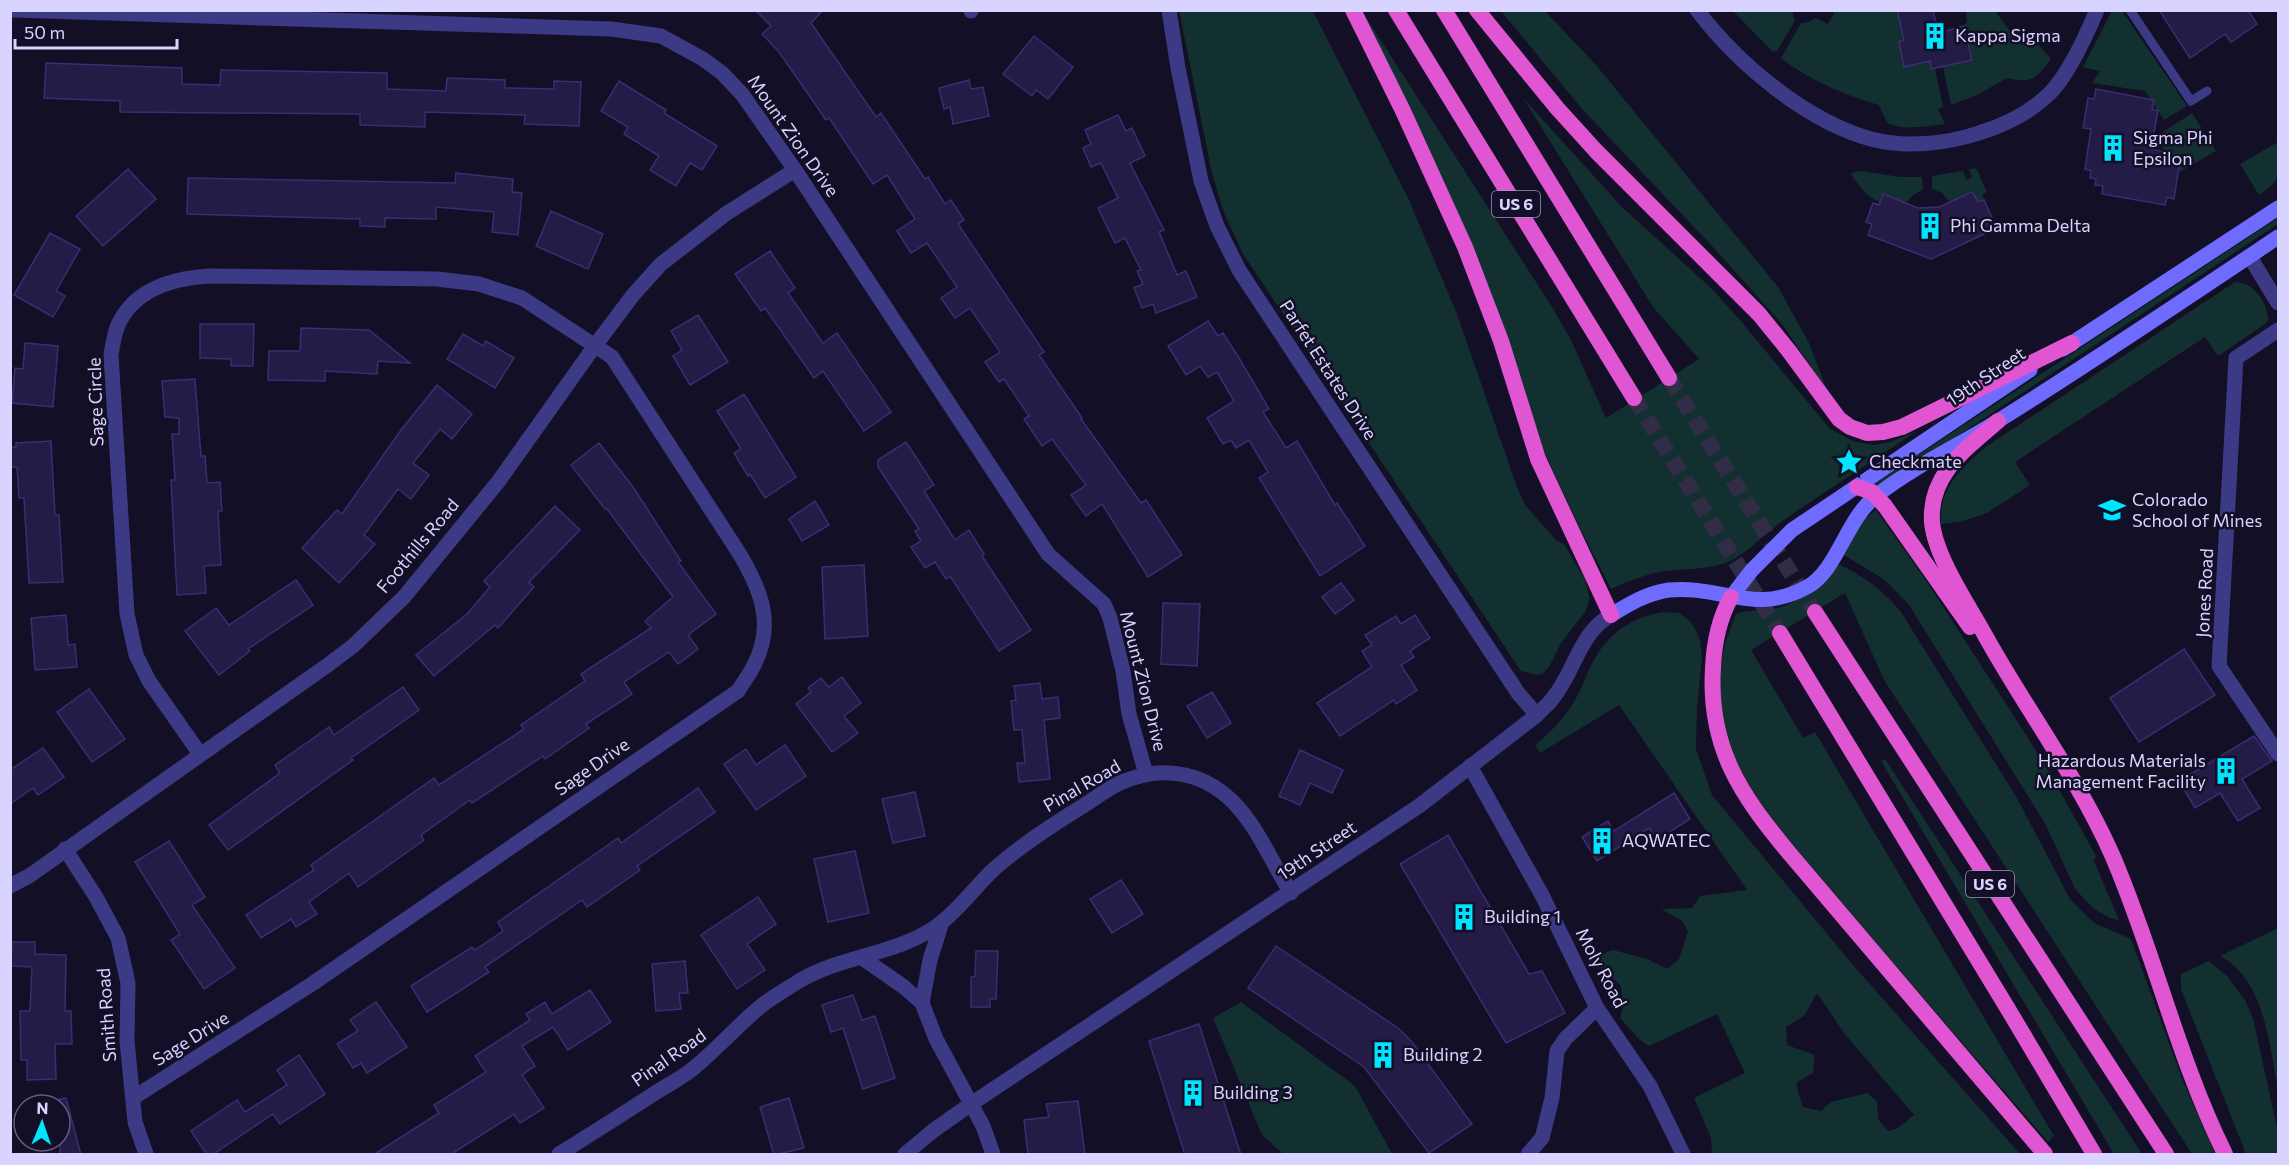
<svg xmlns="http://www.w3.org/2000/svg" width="2289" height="1165" font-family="Commissioner,sans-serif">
<rect width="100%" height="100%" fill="#130f26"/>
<!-- green -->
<g fill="#12302f" fill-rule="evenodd">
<polygon points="1179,11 1313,11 1409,200 1457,314 1518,490 1526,506 1557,541 1564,544 1585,580 1590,599 1585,612 1561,643 1549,667 1542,674 1537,675 1521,671 1243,254 1224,213 1212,173"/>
<path d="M1362,11L1552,307L1570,338L1606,418L1699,359L1653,307L1523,98L1621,206L1712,289L1740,320L1830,429L1853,441L1874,445L1890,442L1917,431C1874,460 1831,488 1788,517C1768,530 1752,550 1730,561C1710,570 1689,568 1667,571C1648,573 1629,581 1611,589L1580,528L1546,456L1489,287Z"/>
<polygon points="1501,11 1545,11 1596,65 1778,287 1809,343 1827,390 1782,324 1712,246 1583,110"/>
<polygon points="1733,11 1792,11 1795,21 1777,51 1772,51"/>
<path d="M1835,11H1897L1904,40L1899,42L1904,66L1930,61L1931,68H1935L1943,107L1938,109L1945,124C1927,126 1904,131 1887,123L1879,105C1842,94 1811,81 1781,58L1801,23L1810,22L1815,18L1828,24Z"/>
<path d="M1966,11H1995L2018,42L2035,41L2051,59C2036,79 2032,84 2007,78L1975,96L1951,105L1943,66L1972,59L1964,26L1967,21Z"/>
<polygon points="2112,11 2122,11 2187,106 2164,120 2145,91 2092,83 2100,71 2083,67"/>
<polygon points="2192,113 2216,151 2178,173 2179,167 2173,166 2174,158 2167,157 2162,152 2164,134 2160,134"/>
<path d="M2278,142C2279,169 2285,179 2259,195L2240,164Z"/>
<polygon points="1976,168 1987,192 1982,195 1984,200 1978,202 1972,192 1950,202 1942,193 1932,189 1932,176 1963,171 1966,180 1972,178 1969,169"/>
<polygon points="1860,171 1901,177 1922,177 1923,190 1913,195 1906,203 1883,194 1880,203 1866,194 1851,175 1852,173"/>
<polygon points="2278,218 2278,224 1877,489 1874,484"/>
<path d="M2235,282C2253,281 2269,304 2268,321L2265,324L2218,356L2205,337L2015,462L2030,485L1987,513L1960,522L1941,524C1938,489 1962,467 1987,446Z"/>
<polygon points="1876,510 1927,582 2021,727 2047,768 2096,856 2094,861 2119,920 2112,919 2094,909 2075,889 2046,825 1909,605 1885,580 1844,555 1861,522"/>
<path d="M1838,564C1864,576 1883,590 1901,612L2017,798L2070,899L2094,923L2131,939L2183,1081L2215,1154H2192L1884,680L1845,593L1751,650L1803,738L1815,732L2054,1136L2048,1142C1979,1062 1909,982 1841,901C1802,854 1746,797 1727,738C1718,713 1719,679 1723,653C1725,640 1732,626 1736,614C1748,609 1761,612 1773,609C1801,603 1819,585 1838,564Z"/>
<path d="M1665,612L1679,613L1689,620L1695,628L1700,640L1702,658L1697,708L1696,749L1712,795L1853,965L2020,1154H1712L1711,1138L1694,1098L1745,1073L1717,1014L1649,1046L1639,1039L1620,1018L1623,1007L1621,986L1590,958L1613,950L1647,959L1667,969L1679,959L1688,932L1682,921L1661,909L1692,908L1700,896L1747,890L1619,705L1540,753L1535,745C1551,732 1565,718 1575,700C1583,687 1587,671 1595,658C1611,631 1634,616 1665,612ZM1817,993L1844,1033L1914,1115L1898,1128L1888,1131L1878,1119L1877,1101L1867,1093L1831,1102L1821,1111L1803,1107L1798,1092L1797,1082L1813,1073L1815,1055L1787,1045L1786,1027L1804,1016Z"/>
<polygon points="1885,759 2142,1154 2114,1154 1881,761"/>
<path d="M2278,928V1089C2269,1045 2265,979 2220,956Z"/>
<polygon points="2209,961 2227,976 2245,1000 2253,1019 2278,1132 2278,1154 2246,1154 2181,989 2181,974"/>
<polygon points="1241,1002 1355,1086 1392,1154 1283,1154 1262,1135 1213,1018"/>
</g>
<!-- building -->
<g fill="#241b47" stroke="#3b2d73" stroke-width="1.5">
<polygon points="755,10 823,10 811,23 876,117 881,113 925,179 928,177 945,204 951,200 964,220 958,224 1044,352 1039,355 1082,418 1081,419 1141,503 1146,500 1182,555 1148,577 1102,504 1086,516 1071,495 1086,485 1052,439 1042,446 1024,419 1029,416 1004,379 999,382 985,362 1000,352 970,308 955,318 941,298 957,287 927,243 911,253 897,231 915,219 887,175 873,184 829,118 826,120 779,52 762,34 771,26"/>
<polygon points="1897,10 1933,10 1938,33 1964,26 1972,60 1931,69 1930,61 1904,67 1899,42 1904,40"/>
<polygon points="2159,10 2248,10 2257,24 2231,42 2225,34 2190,58"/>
<polygon points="1034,36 1073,67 1048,99 1036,90 1032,96 1003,74"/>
<polygon points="46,63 182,68 182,84 220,85 221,70 387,73 387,89 446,91 447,78 505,80 505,88 554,89 554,81 581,82 579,126 524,124 525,115 425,112 425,127 360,125 360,114 120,112 120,101 44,98"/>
<polygon points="969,80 971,89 983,87 989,116 953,124 950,107 944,109 939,88"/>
<polygon points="619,81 666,110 664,113 717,146 702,170 690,163 676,186 650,170 659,156 624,134 628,127 601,111"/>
<polygon points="2096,89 2154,100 2152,110 2158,110 2151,149 2168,153 2167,157 2174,158 2173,166 2179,166 2174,199 2167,197 2165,205 2102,194 2103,186 2095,185 2096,179 2090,178 2091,171 2085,169 2091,129 2083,128 2088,98 2094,99"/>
<polygon points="1118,115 1126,131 1132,128 1145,156 1130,163 1164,230 1159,232 1177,275 1186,271 1197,297 1156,313 1153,304 1142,308 1134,288 1143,284 1137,271 1141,270 1125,238 1115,243 1098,208 1118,198 1101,163 1091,167 1083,148 1091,144 1085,130"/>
<polygon points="128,169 156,199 103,246 76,216"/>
<polygon points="456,173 513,179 512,192 522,193 518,235 492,232 494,212 436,207 436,219 385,218 385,227 360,226 360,219 187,214 188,178 455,183"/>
<polygon points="1972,192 1978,202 1984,200 1992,218 1986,221 1991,231 1931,259 1868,235 1872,224 1866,222 1873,203 1879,205 1883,194 1918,208 1939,207"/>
<polygon points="551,211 603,234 588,269 536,246"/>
<polygon points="50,233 80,249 56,291 65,296 53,317 14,295"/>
<polygon points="770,251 795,288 788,293 823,343 837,333 891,412 864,431 823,371 814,378 765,308 761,311 735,274"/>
<polygon points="698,315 728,362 690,385 673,356 682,350 671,331"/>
<polygon points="1208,321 1218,336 1223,333 1239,358 1269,409 1263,412 1286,448 1297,441 1335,505 1337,503 1365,546 1320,576 1259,478 1268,472 1249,440 1236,448 1231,440 1223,444 1207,418 1234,401 1217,372 1208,377 1200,366 1186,375 1168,346"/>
<polygon points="200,324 254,324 253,366 231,366 231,359 200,358"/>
<polygon points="301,328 369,330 410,363 378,361 377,374 325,371 325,381 268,380 269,351 300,351"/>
<polygon points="463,334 483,346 486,341 514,358 495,388 447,359"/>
<polygon points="25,343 58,346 53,407 12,403 15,368 23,369"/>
<polygon points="195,379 201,456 205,456 207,483 220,482 222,511 218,511 221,565 204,566 206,593 177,595 171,480 175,480 172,434 179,434 179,418 165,417 162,381"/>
<polygon points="437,385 472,414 452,439 440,429 413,463 429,475 411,499 398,489 364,535 375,544 339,583 302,548 337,510 342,514 401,430"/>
<polygon points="744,394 796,477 765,498 750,474 748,476 734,453 741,449 717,411"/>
<polygon points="51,441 55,515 59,515 63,582 29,583 24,498 19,498 17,467 10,467 10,447 16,447 16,443"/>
<polygon points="906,442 934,485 924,491 955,540 969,530 984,554 982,556 1031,630 999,651 950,576 946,579 935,562 925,568 911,547 921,541 915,531 919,529 878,467 878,460"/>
<polygon points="599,443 633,487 681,561 678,562 716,614 688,635 698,649 678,664 669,652 624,682 632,694 586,724 589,728 545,759 543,756 472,803 470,800 421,835 424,840 358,887 349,873 309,902 317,914 296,927 291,919 261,938 246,915 314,870 311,865 434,778 439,785 524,729 521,725 585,681 581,674 651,628 645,621 673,597 607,509 605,509 571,465"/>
<polygon points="815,501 829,525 802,541 789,519"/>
<polygon points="555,506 580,530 529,582 534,587 498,628 495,625 434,676 416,655 467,614 490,587 484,581"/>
<polygon points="864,565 868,636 825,639 822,567"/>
<polygon points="296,580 313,605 248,649 250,651 219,675 185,631 216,608 229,625"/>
<polygon points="1341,583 1354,600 1335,614 1322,597"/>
<polygon points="1163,603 1200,604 1197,666 1161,664"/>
<polygon points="66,615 68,645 75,644 77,667 35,670 31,618"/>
<polygon points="1415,615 1430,638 1410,651 1414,657 1401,665 1417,690 1396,704 1394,700 1340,736 1317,703 1372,667 1362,651 1372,645 1365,635 1396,616 1401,624"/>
<polygon points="2184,649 2215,695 2139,742 2110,698"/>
<polygon points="842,677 861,703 844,716 858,733 832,752 796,704 811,692 808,688 821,678 829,687"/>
<polygon points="1040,683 1042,699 1058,697 1060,718 1044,720 1050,779 1019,782 1017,763 1025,763 1022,730 1014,730 1011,701 1016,700 1014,686"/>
<polygon points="403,687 419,710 351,758 353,760 228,850 209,825 280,773 275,765 329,727 334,735"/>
<polygon points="89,689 125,739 92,762 57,712"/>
<polygon points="1212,692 1231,723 1207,738 1187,706"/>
<polygon points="2254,736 2272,761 2242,779 2260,808 2238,821 2220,793 2195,808 2179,781"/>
<polygon points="785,745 806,776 756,810 724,764 746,749 756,765"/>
<polygon points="43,748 64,777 38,795 33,788 10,804 10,770"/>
<polygon points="1300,750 1343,770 1332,793 1310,783 1300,805 1279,796"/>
<polygon points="698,788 715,812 637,866 640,870 587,907 582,900 485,967 489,972 427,1012 411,986 472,947 475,950 503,931 498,922 618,838 621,843"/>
<polygon points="915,792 925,836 893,843 882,799"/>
<polygon points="1674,793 1690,819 1657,840 1649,828 1597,861 1582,837 1608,821 1614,831"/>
<polygon points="1448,835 1529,974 1542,971 1565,1013 1506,1043 1400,864"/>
<polygon points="169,841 205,897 192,905 235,968 204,989 171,940 180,934 135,862"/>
<polygon points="855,851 869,913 828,922 814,859"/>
<polygon points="1121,880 1143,914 1112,933 1090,899"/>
<polygon points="758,897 776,924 747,944 765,970 737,989 701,935"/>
<polygon points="12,942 35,942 35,954 66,955 65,1011 71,1011 72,1044 55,1044 56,1079 27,1080 27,1060 21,1060 20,1011 30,1011 32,967 11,966"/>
<polygon points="1276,946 1398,1028 1412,1042 1472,1124 1429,1153 1364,1067 1248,988"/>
<polygon points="976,951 998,951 996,999 990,999 990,1007 971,1007 971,977 975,976"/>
<polygon points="685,961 688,993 679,993 681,1009 656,1011 652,964"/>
<polygon points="590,990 611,1022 568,1050 553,1027 522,1046 535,1066 522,1075 544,1108 520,1123 514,1114 450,1155 373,1155 439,1113 434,1105 486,1072 475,1056 530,1020 526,1014 545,1002 552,1014"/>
<polygon points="853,995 862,1020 875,1016 895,1078 863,1089 843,1028 831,1032 822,1005"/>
<polygon points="376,1002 407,1047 367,1073 361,1063 353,1068 337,1044 358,1031 350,1020"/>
<polygon points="1199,1024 1241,1155 1185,1155 1149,1041"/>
<polygon points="299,1055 325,1094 280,1124 273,1114 212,1155 207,1155 191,1131 237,1100 245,1112 287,1085 277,1070"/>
<polygon points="66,1098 81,1155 60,1155 60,1099"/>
<polygon points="789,1098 804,1148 774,1155 760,1107"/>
<polygon points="1078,1101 1085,1155 1028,1155 1024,1120 1049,1117 1046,1104"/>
</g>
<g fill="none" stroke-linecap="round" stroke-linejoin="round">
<!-- trunk-tunnel -->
<g stroke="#312d47" stroke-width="16" stroke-dasharray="16 8" stroke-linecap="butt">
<polyline points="1669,378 1815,612"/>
<polyline points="1634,398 1780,633"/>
</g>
<!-- service -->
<polyline stroke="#3d3a85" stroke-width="9" points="2130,10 2191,101 2207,91"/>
<!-- minor -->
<g stroke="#3d3a85" stroke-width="15">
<polyline points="14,10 611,29 661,36 703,59 722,73 742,94 795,170 1048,554 1104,604 1110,618 1123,671 1129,714 1146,774"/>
<polyline points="1169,10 1178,68 1201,181 1217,226 1239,270 1518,693 1537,715"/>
<path d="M1697,10C1738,64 1806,121 1871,139C1905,148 1946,144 1979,133C2005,125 2030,113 2050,93C2069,74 2086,36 2097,10"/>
<polyline points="971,11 971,10"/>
<polyline points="2250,257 2278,303"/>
<polyline points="2278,330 2236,358 2219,666 2278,754"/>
<polyline points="1470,766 1543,897 1597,1008 1650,1086 1683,1154"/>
<polyline points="65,849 96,897 118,938 128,983 127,1041 135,1122 146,1154"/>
<polyline points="10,886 29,876 329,664 353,646 404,597 498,482 594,347 633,295 661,264 727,213 795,170"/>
<polyline points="861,957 904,987 922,1003 936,1039 983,1126 993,1154"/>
<polyline points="922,1003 930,960 942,922"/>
<path d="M133,1098L312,984L738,691C743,682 751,673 755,663C775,623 760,588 739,553L612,357L522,298L479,284L437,279L210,276C175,278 136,288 119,323C114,332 113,345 111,355L127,614L136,655L149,681L200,754"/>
<path d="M559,1154C590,1135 621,1115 652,1095C664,1087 678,1080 690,1071C717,1050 738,1024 765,1003C776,995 788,988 799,981C844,954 901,955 942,922C961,907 976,886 994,869C1021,845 1052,825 1083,806C1096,798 1108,788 1122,782C1141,774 1164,770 1185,775C1244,788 1262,847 1291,893"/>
<polyline points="1528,1154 1542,1138 1552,1098 1557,1051 1566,1038 1597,1008"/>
</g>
<!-- tertiary -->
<path stroke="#3d3a85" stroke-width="15" d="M905,1154L934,1130L971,1104L1419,806L1537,715C1542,709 1549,704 1553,698C1575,671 1579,633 1611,615"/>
<!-- secondary -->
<g stroke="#6f6bff" stroke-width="15">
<polyline points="2063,349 2278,208"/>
<polyline points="1731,597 1752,570 1792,530 2030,370"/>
<path d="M1611,615C1629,604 1647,593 1669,590C1721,585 1754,616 1807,587C1838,570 1845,520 1877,495C1916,465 1960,445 2001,419C2095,360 2187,298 2278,237"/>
</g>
<!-- trunk -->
<g stroke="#e055d1" stroke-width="16">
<polyline points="1353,10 1403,111 1465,247 1501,341 1538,459 1611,615"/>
<polyline points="1396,10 1634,398"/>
<polyline points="1444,10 1669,378"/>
<polyline points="1477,10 1557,108 1596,151 1759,314 1789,351 1839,419 1850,427 1867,433 1883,432 1902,427 2072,343"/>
<path d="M1998,421C1966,449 1929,474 1932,522C1935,557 1969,606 1986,637C2027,711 2079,779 2113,857C2155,955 2178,1059 2225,1154"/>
<polyline points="1857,487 1872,492 1885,506 1970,627"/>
<path d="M1731,597C1719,619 1714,643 1713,668C1708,748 1741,795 1790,854L2045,1154"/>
<polyline points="1815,612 2166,1154"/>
<polyline points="1780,633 2014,1019 2094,1154"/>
</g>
</g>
<!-- icons -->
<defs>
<symbol id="building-bare" viewBox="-9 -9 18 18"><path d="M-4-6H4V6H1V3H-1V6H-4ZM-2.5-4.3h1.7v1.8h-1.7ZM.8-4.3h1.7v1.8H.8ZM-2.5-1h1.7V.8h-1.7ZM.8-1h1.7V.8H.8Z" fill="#00e5ff" stroke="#130f26" stroke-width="2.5" paint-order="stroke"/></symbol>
<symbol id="sight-bare" viewBox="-9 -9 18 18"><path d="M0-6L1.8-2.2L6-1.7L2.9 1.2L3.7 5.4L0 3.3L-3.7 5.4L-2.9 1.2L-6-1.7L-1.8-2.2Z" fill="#00e5ff" stroke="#130f26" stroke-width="2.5" paint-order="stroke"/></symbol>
<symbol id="university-bare" viewBox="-9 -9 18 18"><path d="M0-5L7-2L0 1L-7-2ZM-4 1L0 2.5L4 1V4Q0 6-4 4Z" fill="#00e5ff" stroke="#130f26" stroke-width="2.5" paint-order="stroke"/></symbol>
</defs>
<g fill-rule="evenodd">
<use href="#building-bare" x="1916" y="17" width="38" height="38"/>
<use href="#building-bare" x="2094" y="129" width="38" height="38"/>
<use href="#building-bare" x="1911" y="207" width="38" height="38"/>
<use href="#sight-bare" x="1830" y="443" width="38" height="38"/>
<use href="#university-bare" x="2093" y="491" width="38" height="38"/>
<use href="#building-bare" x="2207" y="752" width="38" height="38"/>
<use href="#building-bare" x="1583" y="822" width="38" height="38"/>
<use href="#building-bare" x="1445" y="898" width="38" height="38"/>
<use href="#building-bare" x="1364" y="1036" width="38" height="38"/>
<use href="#building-bare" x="1174" y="1074" width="38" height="38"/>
</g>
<g text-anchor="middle" stroke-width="5" stroke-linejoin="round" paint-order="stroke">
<!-- shield labels -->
<g fill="#130f26" stroke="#9e99be" stroke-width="1.5">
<rect x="1492" y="191" width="48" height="26" rx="4.5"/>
<rect x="1966" y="871" width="48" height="26" rx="4.5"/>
</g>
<g font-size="16" font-weight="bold" fill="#d9d4ff">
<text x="1516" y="210">US 6</text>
<text x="1990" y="890">US 6</text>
</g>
<!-- poi labels -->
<g font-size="18" fill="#d9d4ff" stroke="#130f26" text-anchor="start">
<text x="1955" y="42">Kappa Sigma</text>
<text x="2133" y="144">Sigma Phi<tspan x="2133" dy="21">Epsilon</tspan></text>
<text x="1950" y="232">Phi Gamma Delta</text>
<text x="1869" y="468">Checkmate</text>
<text x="2132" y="506">Colorado<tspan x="2132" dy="21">School of Mines</tspan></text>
<text x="2206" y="767" text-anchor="end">Hazardous Materials<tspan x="2206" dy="21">Management Facility</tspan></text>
<text x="1622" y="847">AQWATEC</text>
<text x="1484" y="923">Building 1</text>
<text x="1403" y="1061">Building 2</text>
<text x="1213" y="1099">Building 3</text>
</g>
<!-- street labels -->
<g font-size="18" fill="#d9d4ff" stroke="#130f26">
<text transform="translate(793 136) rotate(55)" y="6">Mount Zion Drive</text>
<text transform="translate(1328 370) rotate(57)" y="6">Parfet Estates Drive</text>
<text transform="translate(1986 377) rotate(-34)" y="6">19th Street</text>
<text transform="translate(96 402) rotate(-92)" y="6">Sage Circle</text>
<text transform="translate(418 546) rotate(-50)" y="6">Foothills Road</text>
<text transform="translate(2205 593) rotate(-87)" y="6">Jones Road</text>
<text transform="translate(1143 681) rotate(76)" y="6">Mount Zion Drive</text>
<text transform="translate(592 767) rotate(-35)" y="6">Sage Drive</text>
<text transform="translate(1082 786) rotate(-30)" y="6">Pinal Road</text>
<text transform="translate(1317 851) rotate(-34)" y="6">19th Street</text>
<text transform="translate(1601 968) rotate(62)" y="6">Moly Road</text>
<text transform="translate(107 1015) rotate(-94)" y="6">Smith Road</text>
<text transform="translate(191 1039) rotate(-32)" y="6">Sage Drive</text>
<text transform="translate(669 1058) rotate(-35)" y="6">Pinal Road</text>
</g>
</g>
<!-- border -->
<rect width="2289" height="1165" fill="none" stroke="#d9d4ff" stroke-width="24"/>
<!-- north arrow -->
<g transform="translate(42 1123) rotate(2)"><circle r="28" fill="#130f26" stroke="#625e7d" stroke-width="1.5"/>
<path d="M0-4.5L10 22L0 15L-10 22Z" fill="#00e5ff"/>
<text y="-9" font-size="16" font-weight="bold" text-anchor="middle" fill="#d9d4ff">N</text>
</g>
<!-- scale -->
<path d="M15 39v9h162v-9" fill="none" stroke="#d9d4ff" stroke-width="3"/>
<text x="24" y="39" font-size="18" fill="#d9d4ff" stroke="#130f26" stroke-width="4.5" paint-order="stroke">50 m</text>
</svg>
